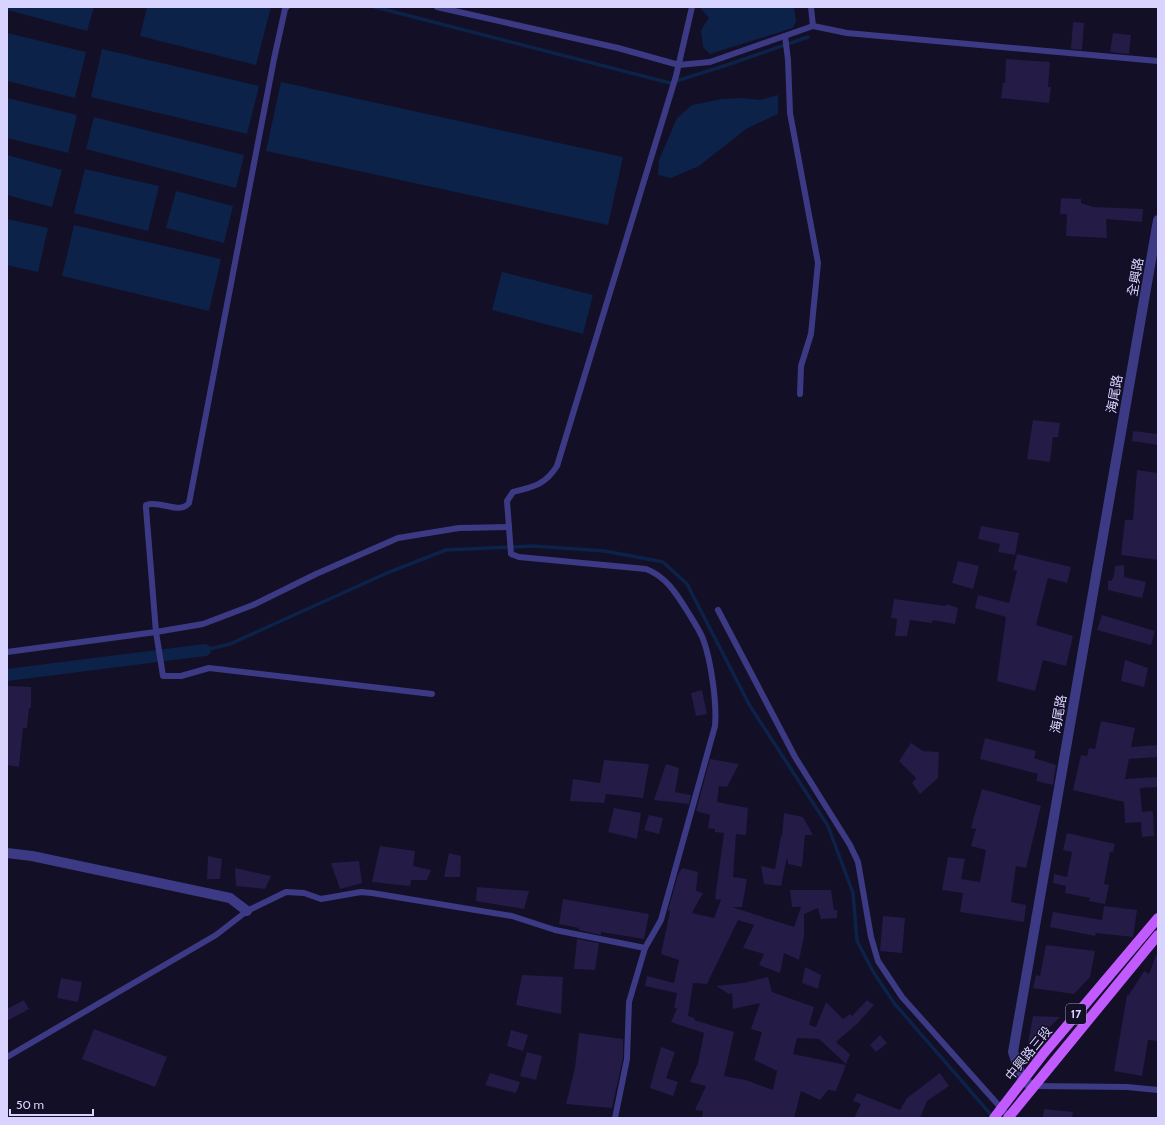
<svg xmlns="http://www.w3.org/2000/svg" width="1165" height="1125" font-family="Cabin,'Noto Sans TC',sans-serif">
<rect width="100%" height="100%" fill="#130f26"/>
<!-- water -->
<g fill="#0c2248">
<polygon points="7,7 94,7 87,31 7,10"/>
<polygon points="147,7 271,7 256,65 140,36"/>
<polygon points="702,7 794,7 796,21 793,28 710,54 703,47 701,30 709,18 701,9"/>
<polygon points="7,33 86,52 75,98 7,81"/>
<polygon points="102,49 259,86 247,134 91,97"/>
<polygon points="281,82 623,157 608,225 266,151"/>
<polygon points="778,95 778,114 746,129 699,166 671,178 658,175 659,160 677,118 692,105 722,99 741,98 760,100"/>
<polygon points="7,98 77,115 68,153 7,138"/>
<polygon points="94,117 244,155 236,188 86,149"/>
<polygon points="7,155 62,170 52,207 7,195"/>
<polygon points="85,169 159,186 148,231 74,213"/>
<polygon points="176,191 233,206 224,243 166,228"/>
<polygon points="7,219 48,228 38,272 7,265"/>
<polygon points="74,225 221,259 209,311 62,276"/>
<polygon points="502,272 593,295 583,334 492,310"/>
</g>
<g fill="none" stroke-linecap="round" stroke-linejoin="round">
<!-- stream -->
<g stroke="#0c2248" stroke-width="3.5">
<polyline points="375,7 670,83 727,65 808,37"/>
<polyline points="205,650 230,644 387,573 446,550 533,546 605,551 663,562 687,584 750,706 828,826 853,893 857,941 874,973 894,1003 993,1117"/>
</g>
<!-- canal -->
<polyline stroke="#0c2248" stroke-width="12" points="7,675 205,650"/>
</g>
<!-- building -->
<g fill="#241b47">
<polygon points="1073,22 1084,23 1082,50 1071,49"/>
<polygon points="1113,33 1131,35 1129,54 1110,52"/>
<polygon points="1006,59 1050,62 1048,87 1051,87 1049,103 1001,98 1003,83 1005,83"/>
<polygon points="1061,198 1081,199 1081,203 1093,207 1143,209 1142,222 1106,219 1107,238 1066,236 1067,214 1060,214"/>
<polygon points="1033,420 1060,423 1058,437 1053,437 1050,462 1027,459"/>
<polygon points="1133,431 1158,434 1158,445 1132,441"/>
<polygon points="1137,470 1158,473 1158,560 1121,555 1125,520 1133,520"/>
<polygon points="981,526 1019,533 1015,555 998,552 1000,544 978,539"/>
<polygon points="1017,554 1071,567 1067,583 1048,578 1036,625 1073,636 1066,666 1043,660 1035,691 997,681 1006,617 975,608 978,595 1009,603 1017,571 1013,570"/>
<polygon points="958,561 979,566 973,589 952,583"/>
<polygon points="1124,565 1124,577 1146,582 1142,598 1108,590 1108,581 1111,581 1114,576 1115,566"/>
<polygon points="894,599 946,606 946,604 958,608 955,624 933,620 932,623 910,620 907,636 895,636 897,619 891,618"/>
<polygon points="1102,615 1155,631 1151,645 1097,630"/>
<polygon points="1125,660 1148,668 1144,687 1121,681"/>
<polygon points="7,686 31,687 31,708 29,708 27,728 23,728 19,767 7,765"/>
<polygon points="702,690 707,714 696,716 691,693"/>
<polygon points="1101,721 1135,728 1131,747 1158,745 1158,757 1129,759 1125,779 1158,777 1158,787 1140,788 1142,812 1153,811 1154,836 1142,837 1141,822 1125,823 1124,802 1073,790 1081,755 1087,756 1089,748 1095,749"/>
<polygon points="985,738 1036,751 1034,758 1056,765 1053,785 1036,781 1038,774 980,759"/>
<polygon points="911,743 923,751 939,752 938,778 920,794 912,783 916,778 899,761"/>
<polygon points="710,759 739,764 727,787 719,786 717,802 748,808 746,835 736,834 733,877 747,879 742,907 732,907 794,927 801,907 792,907 790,890 831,890 834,910 837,910 837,918 821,919 818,908 804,914 804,937 799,960 784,953 780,973 759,965 764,954 743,948 754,925 738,920 707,984 693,983 688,1016 695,1018 694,1020 734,1032 724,1076 746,1080 773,1090 777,1071 754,1060 762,1032 751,1029 760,1003 733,1009 732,993 729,994 716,986 743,983 768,977 772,992 814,1007 809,1025 816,1027 826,1002 843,1019 850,1014 852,1016 867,1000 874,1005 857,1024 836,1042 850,1054 846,1064 819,1039 797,1038 793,1054 846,1065 836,1091 828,1090 820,1100 801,1091 794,1118 702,1118 703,1111 695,1110 706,1086 690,1082 698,1063 704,1033 671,1022 677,1008 674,1008 677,993 645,986 647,976 674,983 679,960 661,954 670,911 668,910 678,875 682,868 698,872 696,891 703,893 692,913 714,918 721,900 715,899 724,833 715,832 715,829 708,828 710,815 696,811"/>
<polygon points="604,760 649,764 643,798 606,794 604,803 570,801 573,779 600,783"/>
<polygon points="666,764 679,768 675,792 691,795 689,804 654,800"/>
<polygon points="982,789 1041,806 1026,868 1016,866 1011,902 1026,905 1024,922 960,912 963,893 942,890 948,857 965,859 961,879 980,882 986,850 971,846 976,829 971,828"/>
<polygon points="614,808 641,813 637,839 608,832"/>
<polygon points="784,813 803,817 813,835 805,835 802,867 788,864 787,857 781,886 764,884 761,866 775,869 781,836 782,836"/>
<polygon points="649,815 663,818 659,834 644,830"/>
<polygon points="1067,833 1115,844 1113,852 1110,852 1104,884 1109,885 1105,904 1089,901 1090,898 1065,893 1066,886 1053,883 1054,874 1067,877 1072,852 1063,850"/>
<polygon points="380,846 415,851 413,866 431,870 427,880 411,880 410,886 372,882"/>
<polygon points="449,853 461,856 460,877 444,877"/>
<polygon points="208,856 222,859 220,879 207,879"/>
<polygon points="359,861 362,883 340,889 331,863"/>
<polygon points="235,868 271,876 265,889 236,886"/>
<polygon points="477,887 529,891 524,909 476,901"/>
<polygon points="563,899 649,914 644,939 601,932 601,935 579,930 579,928 559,924"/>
<polygon points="1104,906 1137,910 1133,937 1096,933 1095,936 1050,927 1053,912 1102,920"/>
<polygon points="883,916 905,918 902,953 880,951"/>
<polygon points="577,939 599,943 595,970 574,969"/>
<polygon points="1046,945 1095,951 1090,977 1074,994 1033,988 1036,975 1040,976"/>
<polygon points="1157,953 1158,1041 1148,1040 1142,1076 1114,1071 1127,995 1129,995 1144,971 1149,974"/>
<polygon points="805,967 821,975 818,989 802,983"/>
<polygon points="522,975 563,977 561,1014 516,1005"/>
<polygon points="61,978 82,982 78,1002 57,998"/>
<polygon points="24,1000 29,1009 7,1021 7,1009"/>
<polygon points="1033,1016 1060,1017 1027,1049"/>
<polygon points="94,1029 167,1057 155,1087 82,1059"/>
<polygon points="511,1030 528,1035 523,1051 507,1046"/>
<polygon points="579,1033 623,1039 623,1058 612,1108 566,1104 575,1068"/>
<polygon points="880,1035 887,1043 876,1052 870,1045"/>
<polygon points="661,1047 675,1052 666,1078 678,1082 673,1096 650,1088"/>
<polygon points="527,1052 542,1056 536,1080 520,1076"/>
<polygon points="490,1073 520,1082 516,1093 485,1085"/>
<polygon points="940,1073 949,1086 927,1101 920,1118 854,1118 861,1104 853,1101 857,1093 900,1110 907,1098"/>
<polygon points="1044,1109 1073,1112 1072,1118 1043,1118"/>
</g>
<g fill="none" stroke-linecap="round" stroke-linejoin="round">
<!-- lane -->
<g stroke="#3d3a85" stroke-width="6">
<path d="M287,7L285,9L274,59L189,503C180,515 161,500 146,505V508L156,632L163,676H181L209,668L432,694"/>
<polyline points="437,7 618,48 679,65 710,62 813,26 847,33 1158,61"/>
<polyline points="811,7 813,26"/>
<polyline points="785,36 788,60 790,113 818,263 811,334 801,366 800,394"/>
<polyline points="718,610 795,757 850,845 858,862 871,937 878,961 902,997 1010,1118"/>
<polyline points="7,652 156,632 203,624 253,605 316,574 398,538 459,528 509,527"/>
<path d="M645,948L661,920L715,726C717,703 711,660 703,639C700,631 695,624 691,617C679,598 668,577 646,569L519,557L511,554L507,501L513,492C533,487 545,485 557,466L676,76L692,7"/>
<polyline points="7,1057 216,935 247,911 286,892 304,893 321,899 361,892 372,893 512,916 555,930 645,948 629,1002 627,1059 615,1118"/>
<polyline points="1034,1086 1127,1087 1158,1090"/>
</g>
<!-- street -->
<g stroke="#3d3a85" stroke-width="10">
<polyline points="7,853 32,856 230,898 247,911"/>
<polyline points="1033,1086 1023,1081 1013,1052 1158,220"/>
</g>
<!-- primary -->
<g stroke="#c25bff" stroke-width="10">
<polyline points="994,1118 1044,1053 1158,918"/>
<polyline points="1008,1118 1158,935"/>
</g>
</g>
<g text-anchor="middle" stroke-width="3" stroke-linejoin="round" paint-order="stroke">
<!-- shield labels -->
<rect fill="#130f26" stroke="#9e99be" stroke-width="1" x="1066" y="1004" width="20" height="20" rx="3"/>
<g font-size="12" font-weight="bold" fill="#d9d4ff">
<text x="1076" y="1018">17</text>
</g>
<!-- street labels -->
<g font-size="13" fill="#d9d4ff" stroke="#130f26">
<text transform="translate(1135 277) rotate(-80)" y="5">全興路</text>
<text transform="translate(1114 394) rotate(-80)" y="5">海尾路</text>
<text transform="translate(1058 714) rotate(-80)" y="5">海尾路</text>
<text transform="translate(1028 1053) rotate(-51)" y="5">中興路三段</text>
</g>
</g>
<!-- border -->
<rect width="1165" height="1125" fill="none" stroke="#d9d4ff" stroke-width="16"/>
<!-- scale -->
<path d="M10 1109v6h83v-6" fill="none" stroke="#d9d4ff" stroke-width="2"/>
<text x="16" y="1109" font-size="12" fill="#d9d4ff" stroke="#130f26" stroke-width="3" paint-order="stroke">50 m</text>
</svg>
